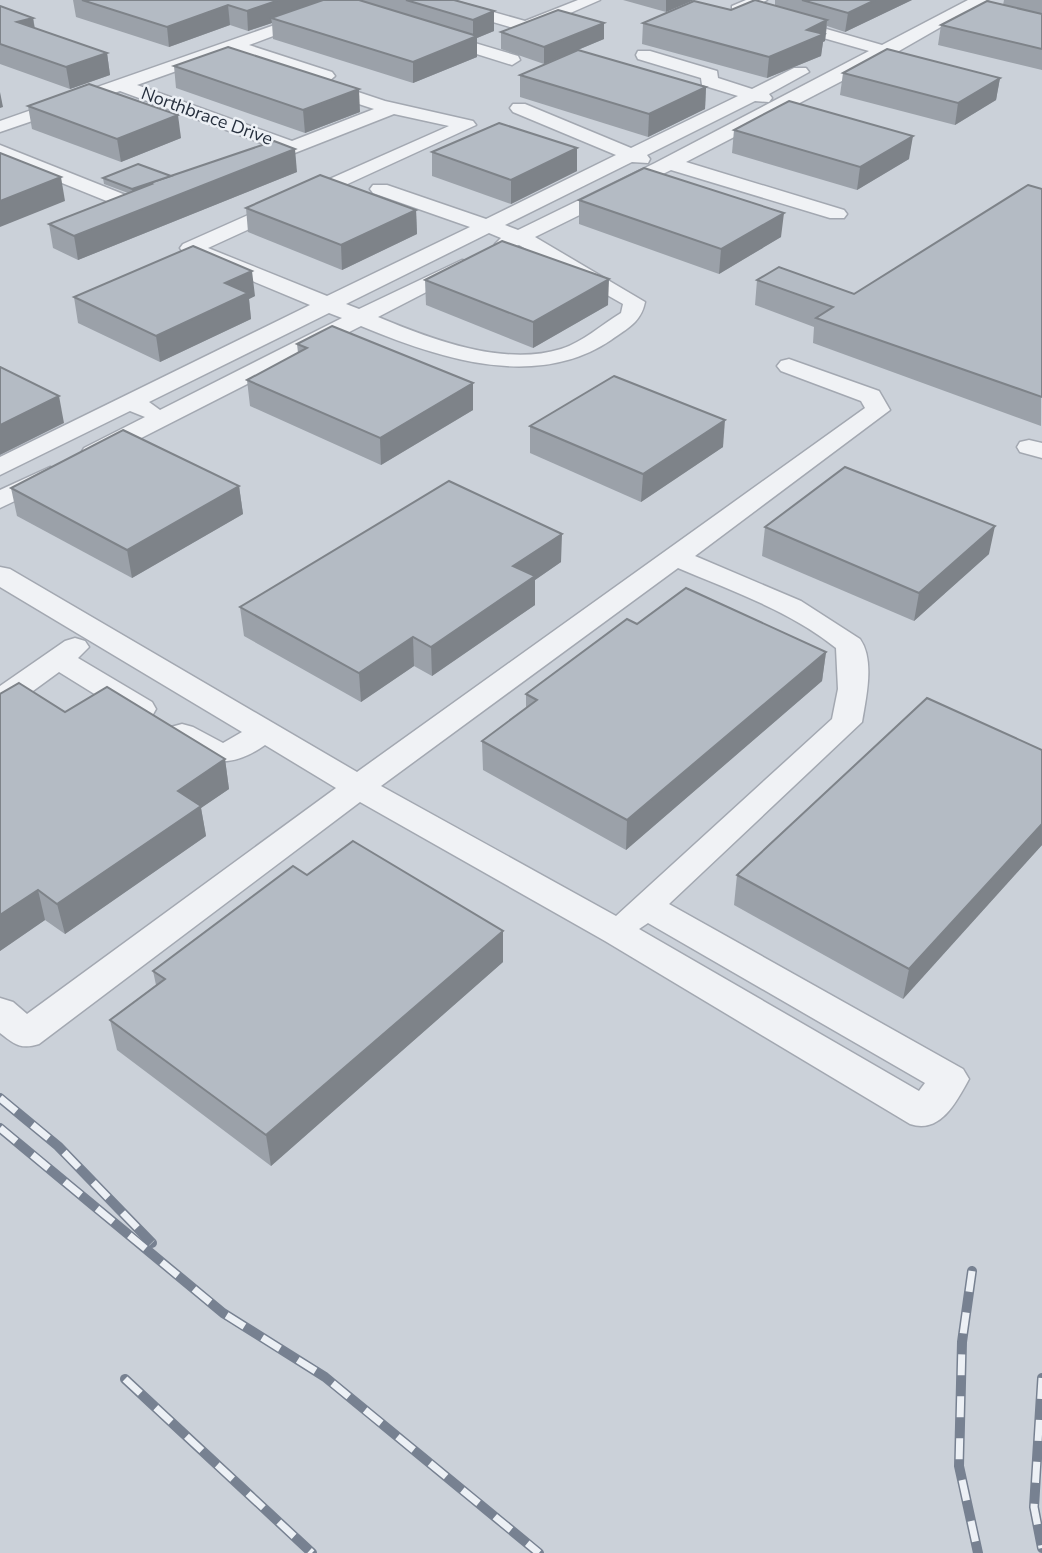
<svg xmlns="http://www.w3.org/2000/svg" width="1042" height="1553" font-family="'Nunito Sans',sans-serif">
<rect width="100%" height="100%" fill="#dde1e7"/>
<!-- built -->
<rect fill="#cbd1d9" x="0" y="0" width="1042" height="1553"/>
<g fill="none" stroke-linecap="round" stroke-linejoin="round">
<defs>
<g id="minor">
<path d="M346,0H369L249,45L332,72L335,76L328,82L385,101L473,121L476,125L208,248L327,296L470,227L373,193L370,189L373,185H387L486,219L616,155L513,112L510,108L513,104H525L631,148L738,96L702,85L701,78L638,59L636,55L638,51H650L717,71L718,78L752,89L794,68H806L809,72L769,94L772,98L769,102L755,101L647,155L650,159L648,163L632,162L505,225L518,230L655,163L869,51L732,12V6L746,0H767L753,8L882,45L968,0H988L892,55L686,162L844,210L847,214L844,218H830L671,170L535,237L645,302C641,322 628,328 611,340C536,391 438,358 361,326L102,458H84L81,453L84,448L145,417L130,411L0,475V457L310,305L183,252L180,248L183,244L449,126L394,114L254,169L244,163L247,159L275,148L120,91L0,132V121ZM233,51L311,77L304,83L307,87L374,109L292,141L137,85ZM489,233L501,238L495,244L498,248L505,250L519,245L623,304L621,313C601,325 583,342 561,349C503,367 431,339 378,317L469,270L473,266L469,262L462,260L359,309L346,304ZM329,313L342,318L160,410L149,402Z"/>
<polygon points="426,0 451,0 525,21 578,0 600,0 527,32 428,3"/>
<polygon points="438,32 518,56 520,60 512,65 432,40 430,37"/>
<path d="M0,145L133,198L156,192L166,198C158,207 136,211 124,208L0,158Z"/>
<path d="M789,359L879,391L890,410L695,556L801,601L860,639C875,660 866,698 862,722L669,904L963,1069L969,1079C956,1103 940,1134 910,1124L605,941L360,802L39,1044C21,1050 14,1044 0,1033V998L13,1002L27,1014L336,788L265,745C238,764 217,767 188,751C179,746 172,742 167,734L171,727L182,724L193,727L223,743L242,732L0,587V567L10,569L357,772L865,408L861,401L781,371L777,366L781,361ZM678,568C732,591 790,611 836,648L838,689L832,719L616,916L381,786ZM648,923L925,1083L919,1091L639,929Z"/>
<polygon points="1029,440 1042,443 1042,458 1020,452 1017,447 1020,442"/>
<polygon points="50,467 59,470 63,475 59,480 0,508 0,490"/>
<polygon points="75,638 85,641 89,647 78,658 152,702 156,709 152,716 141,718 130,716 59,672 11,707 0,709 0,686 65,641"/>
</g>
</defs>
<!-- minor casing -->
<use href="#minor" stroke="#a3a8b1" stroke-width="3"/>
<!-- minor -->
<use href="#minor" fill="#f0f2f5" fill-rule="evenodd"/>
<defs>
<g id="rail">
<polyline points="0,1098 58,1146 152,1243"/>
<polyline points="0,1128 223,1313 325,1377 539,1553"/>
<polyline points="972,1271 962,1342 959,1466 978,1553"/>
<polyline points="1042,1378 1034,1507 1042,1548"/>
<polyline points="125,1379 312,1553"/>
</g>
</defs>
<!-- rail casing -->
<use href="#rail" stroke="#778191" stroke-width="10"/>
<!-- rail -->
<use href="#rail" stroke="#ecf0f5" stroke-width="7" stroke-dasharray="21" stroke-linecap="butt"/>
</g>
<!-- wall -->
<g fill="#9ba1a9">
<polygon points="73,0 359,0 362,1 362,0 454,0 494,11 494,31 477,38 477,57 413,83 273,39 272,23 248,31 230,25 169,47 76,17"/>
<polygon points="623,0 694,0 666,12"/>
<polygon points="775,0 912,0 845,32 827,26 825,41 823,42 821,56 767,78 642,44 643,23 731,10 775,6"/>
<polygon points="1004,0 1042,0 1042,70 938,45 941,25 1003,5"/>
<polygon points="0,6 33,18 35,28 107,53 110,75 70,89 0,64"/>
<polygon points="501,32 604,39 544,64 501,49"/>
<polygon points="174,66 360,112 305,133 176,88"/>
<polygon points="843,73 1000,78 996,100 955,125 840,95"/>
<polygon points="520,75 706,87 705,109 648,137 520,97"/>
<polygon points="28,106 181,138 121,162 32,129"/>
<polygon points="734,130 909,159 857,190 732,153"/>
<polygon points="432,152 577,171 511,204 432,176"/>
<polygon points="297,172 78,260 53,248 49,224 128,193 104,184 103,178"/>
<polygon points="1042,189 1041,426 813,343 814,327 755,305 757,280 854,294"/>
<polygon points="579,200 781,237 719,274 579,224"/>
<polygon points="246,208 416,210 417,234 342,270 248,232"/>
<polygon points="425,280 608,305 533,348 426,305"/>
<polygon points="255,296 249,299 251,319 160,362 78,323 74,297"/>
<polygon points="297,344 473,383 473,410 381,465 250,406 247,380 298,353"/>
<polygon points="530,426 723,447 641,502 530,453"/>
<polygon points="239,486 243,514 132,578 17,516 11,488"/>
<polygon points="765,527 989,554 914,621 762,556"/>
<polygon points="561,562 535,580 535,605 432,676 414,666 361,702 244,636 240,607"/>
<polygon points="637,624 826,652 822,681 626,850 483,770 482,741 526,708 526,694"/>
<polygon points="0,694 225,759 229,789 201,808 206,836 65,934 45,920 0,951"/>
<polygon points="1042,750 1042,845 903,999 734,905 737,875"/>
<polygon points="307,875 503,962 271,1166 117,1050 110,1020 156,985 153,971"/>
</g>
<!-- shaded-wall -->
<g fill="#7e8389">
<polygon points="279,0 338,0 271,18 272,23 248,31 247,11"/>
<polygon points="666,0 694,0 666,12"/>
<polygon points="875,0 912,0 845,32 848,13"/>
<polygon points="228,5 230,25 169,47 167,27"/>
<polygon points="494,11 494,31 477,38 477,57 413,83 413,62 473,37 473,20"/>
<polygon points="33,18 36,39 17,22"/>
<polygon points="827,20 825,41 823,42 821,56 767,78 769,57 807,30"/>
<polygon points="604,23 604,39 544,64 544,47"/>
<polygon points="107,53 110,75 70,89 66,67"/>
<polygon points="1000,78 996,100 955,125 958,103"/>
<polygon points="706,87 705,109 648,137 649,114"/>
<polygon points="359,89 360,112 305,133 303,110"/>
<polygon points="0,92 3,107 0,108"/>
<polygon points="178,115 181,138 121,162 117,139"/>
<polygon points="913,136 909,159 857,190 860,167"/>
<polygon points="577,148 577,171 511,204 511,180"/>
<polygon points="295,149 297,172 78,260 74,236"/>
<polygon points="171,176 150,183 150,189 133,195 132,189"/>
<polygon points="61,177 65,201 0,227 0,201"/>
<polygon points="416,210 417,234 342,270 341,245"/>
<polygon points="784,213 781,237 719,274 721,249"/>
<polygon points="252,271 255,296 249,299 251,319 160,362 156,336 225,283"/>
<polygon points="609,279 608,305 533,348 533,322"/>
<polygon points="473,383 473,410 381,465 380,438"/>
<polygon points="59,396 64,423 0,455 0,425"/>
<polygon points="725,420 723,447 641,502 643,474"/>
<polygon points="239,486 243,514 132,578 127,550"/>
<polygon points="995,526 989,554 914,621 919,593"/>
<polygon points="562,534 561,562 535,580 535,605 432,676 431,647 513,566"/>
<polygon points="413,637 414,666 361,702 359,673"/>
<polygon points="826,652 822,681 626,850 627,820"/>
<polygon points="225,759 229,789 201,808 206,836 65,934 57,904 178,791"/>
<polygon points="1042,824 1042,845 903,999 909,969"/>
<polygon points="38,890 45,920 0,951 0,915"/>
<polygon points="503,931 503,962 271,1166 266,1135"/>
</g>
<!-- building -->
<g fill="#b4bbc4" stroke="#7e8389" stroke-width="2">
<polygon points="82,0 279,0 247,11 228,5 167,27"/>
<polygon points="323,0 359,0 477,36 413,62 271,18"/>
<polygon points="406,0 454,0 494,11 473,20"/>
<polygon points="755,0 827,20 807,30 824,34 769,57 643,23 694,1 731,10"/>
<polygon points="802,0 875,0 848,13"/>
<polygon points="987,1 1042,14 1042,49 941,25"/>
<polygon points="0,6 33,18 17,22 107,53 66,67 0,44"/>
<polygon points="558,10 604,23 544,47 501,32"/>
<polygon points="228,47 359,89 303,110 174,66"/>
<polygon points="887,49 1000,78 958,103 843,73"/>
<polygon points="578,50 706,87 649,114 520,75"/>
<polygon points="89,84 178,115 117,139 28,106"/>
<polygon points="789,101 913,136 860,167 734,130"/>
<polygon points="499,123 577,148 511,180 432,152"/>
<polygon points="274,141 295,149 74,236 49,224 152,184 150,183"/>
<polygon points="0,153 61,177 0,201"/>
<polygon points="138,164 171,176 132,189 103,178"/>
<polygon points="644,168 784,213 721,249 579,200"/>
<polygon points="320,175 416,210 341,245 246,208"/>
<polygon points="1028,185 1042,189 1042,397 816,318 833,307 757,280 779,267 854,294"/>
<polygon points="502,241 609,279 533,322 425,280"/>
<polygon points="193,246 252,271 225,283 248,293 156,336 74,297"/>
<polygon points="332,326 473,383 380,438 247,380 307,348 297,344"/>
<polygon points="0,367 59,396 0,425"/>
<polygon points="614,376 725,420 643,474 530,426"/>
<polygon points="123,430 239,486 127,550 11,488"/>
<polygon points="845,467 995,526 919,593 765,527"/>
<polygon points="449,481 562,534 513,566 535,576 431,647 413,637 359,673 240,607"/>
<polygon points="686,588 826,652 627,820 482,741 537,700 526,694 627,619 637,624"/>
<polygon points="19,683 65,712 107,687 225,759 178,791 201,806 57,904 38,890 0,915 0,694"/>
<polygon points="927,698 1042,750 1042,824 909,969 737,875"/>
<polygon points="353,841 503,931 266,1135 110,1020 165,979 153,971 293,866 307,875"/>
</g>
<g text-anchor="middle" stroke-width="5" stroke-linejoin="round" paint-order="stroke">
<!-- far-street labels -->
<g font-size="18" fill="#27303e" stroke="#ecf0f5">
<text transform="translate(207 116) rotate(20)" y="6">Northbrace Drive</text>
</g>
</g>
</svg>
